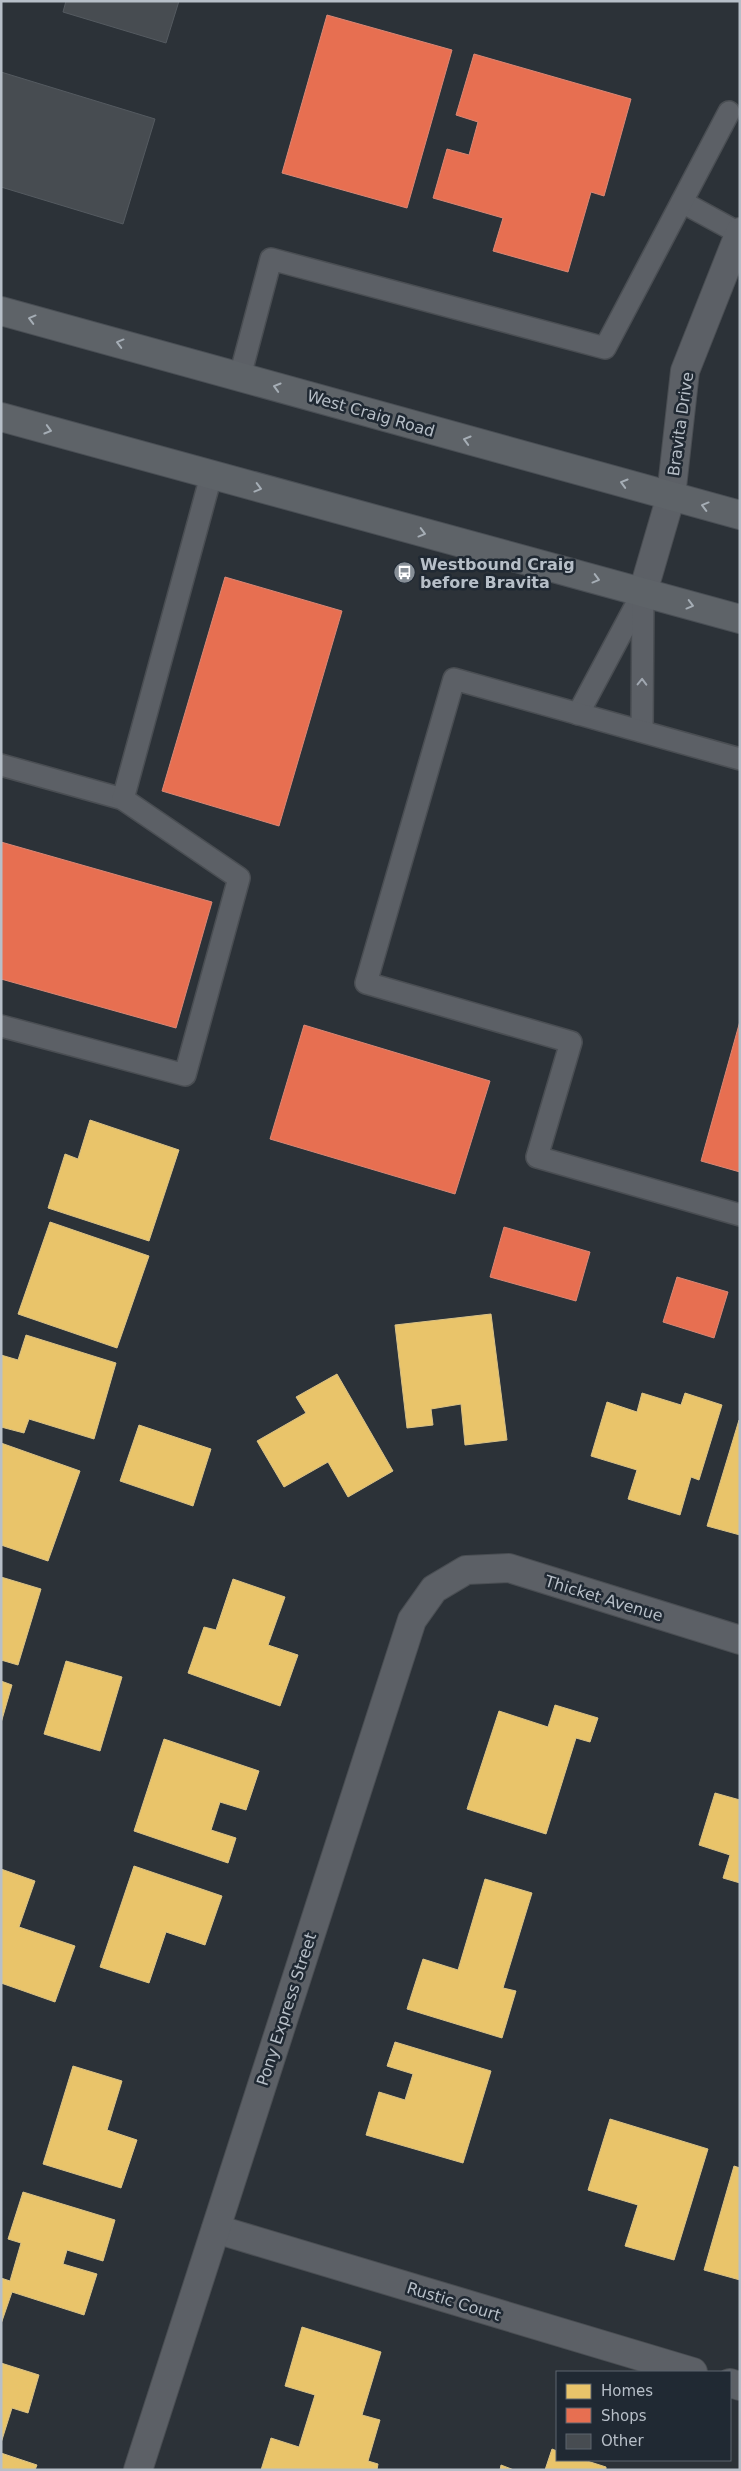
<svg xmlns="http://www.w3.org/2000/svg" width="741" height="2471" font-family="'DejaVu Sans',sans-serif">
<rect width="100%" height="100%" fill="#2c3238"/>
<!-- homes -->
<g fill="#e9c46a" stroke="#dac286">
<polygon points="90,1120 179,1150 149,1241 48,1208 65,1154 78,1159"/>
<polygon points="50,1222 149,1256 117,1348 18,1314"/>
<polygon points="491,1314 507,1440 465,1445 461,1404 431,1409 433,1425 407,1428 395,1325"/>
<polygon points="26,1335 116,1363 94,1439 29,1419 24,1433 1,1427 1,1355 18,1360"/>
<polygon points="337,1374 393,1471 348,1497 328,1462 284,1487 257,1441 306,1413 296,1397"/>
<polygon points="642,1393 681,1405 685,1393 722,1405 699,1480 691,1477 680,1515 628,1499 637,1470 591,1456 607,1402 637,1412"/>
<polygon points="739,1420 740,1420 740,1535 707,1526"/>
<polygon points="139,1425 211,1449 193,1506 120,1481"/>
<polygon points="1,1443 80,1471 48,1561 1,1545"/>
<polygon points="1,1577 41,1589 18,1665 1,1660"/>
<polygon points="233,1579 285,1597 268,1645 298,1655 280,1706 188,1673 204,1627 216,1630"/>
<polygon points="66,1661 122,1677 100,1751 44,1734"/>
<polygon points="1,1681 12,1685 1,1723"/>
<polygon points="555,1705 598,1718 590,1742 576,1738 546,1834 467,1809 499,1711 548,1727"/>
<polygon points="164,1739 259,1771 246,1810 220,1802 211,1830 236,1838 228,1863 134,1831"/>
<polygon points="715,1793 740,1800 740,1883 723,1878 730,1855 699,1845"/>
<polygon points="134,1866 222,1896 205,1945 166,1932 149,1983 100,1967"/>
<polygon points="1,1869 35,1881 19,1927 75,1946 55,2002 1,1983"/>
<polygon points="485,1879 532,1893 503,1988 516,1991 502,2038 407,2009 423,1959 458,1970"/>
<polygon points="395,2042 491,2071 463,2163 366,2135 379,2092 405,2100 413,2074 387,2066"/>
<polygon points="73,2066 122,2081 107,2130 137,2140 121,2188 43,2164"/>
<polygon points="610,2119 708,2149 674,2260 625,2246 638,2205 588,2190"/>
<polygon points="734,2166 740,2168 740,2280 704,2270"/>
<polygon points="23,2192 115,2220 103,2261 67,2250 63,2264 97,2274 84,2315 12,2292 1,2324 1,2278 10,2281 21,2243 8,2239"/>
<polygon points="302,2327 381,2352 362,2415 380,2420 368,2461 378,2464 377,2470 261,2470 271,2438 299,2447 315,2395 285,2386"/>
<polygon points="1,2363 39,2375 28,2413 12,2408 1,2443"/>
<polygon points="552,2449 557,2451 557,2460 584,2460 606,2467 606,2470 545,2470"/>
<polygon points="1,2453 37,2465 35,2470 1,2470"/>
<polygon points="501,2465 514,2470 500,2470"/>
</g>
<!-- shops -->
<g fill="#e76f51" stroke="#d98775">
<polygon points="327,15 452,50 407,208 282,173"/>
<polygon points="474,54 631,99 604,196 591,192 568,272 493,251 503,218 433,198 447,149 469,155 478,122 456,115"/>
<polygon points="225,577 342,611 279,826 162,791"/>
<polygon points="1,842 212,902 176,1028 1,979"/>
<polygon points="740,1021 740,1172 701,1161"/>
<polygon points="304,1025 490,1081 455,1194 270,1139"/>
<polygon points="504,1227 590,1252 576,1301 490,1277"/>
<polygon points="677,1277 728,1292 714,1338 663,1322"/>
</g>
<!-- building -->
<g fill="#474c51" stroke="#545a60">
<polygon points="66,1 179,1 166,43 63,12"/>
<polygon points="1,72 155,119 123,224 1,187"/>
</g>
<g fill="none" stroke-linecap="round" stroke-linejoin="round">
<defs>
<g id="service">
<polyline points="682,202 739,233"/>
<polyline points="240,376 271,259 605,348 729,112"/>
<polyline points="578,714 642,594"/>
<polyline points="642,731 643,592"/>
<polyline points="740,759 454,679 366,983 571,1042 537,1157 740,1215"/>
<polyline points="1,765 123,799"/>
<polyline points="1,1026 185,1075 239,878 123,799 211,476"/>
</g>
<g id="minor">
<polyline points="643,592 671,496 685,371 740,232"/>
<polyline points="216,2229 693,2372"/>
<polyline points="730,2383 740,2386"/>
<polyline points="138,2470 412,1620 434,1589 466,1570 509,1568 740,1640"/>
</g>
<g id="primary">
<polyline points="1,311 740,515"/>
<polyline points="1,417 740,619"/>
</g>
</defs>
<!-- service casing -->
<use href="#service" stroke="#4a4e53" stroke-width="24"/>
<!-- minor casing -->
<use href="#minor" stroke="#4a4e53" stroke-width="30"/>
<!-- primary casing -->
<use href="#primary" stroke="#4a4f55" stroke-width="30"/>
<!-- service -->
<use href="#service" stroke="#5c6066" stroke-width="21"/>
<!-- minor -->
<use href="#minor" stroke="#5c6066" stroke-width="28"/>
<!-- primary -->
<use href="#primary" stroke="#5e6368" stroke-width="28"/>
</g>
<!-- one-way arrows -->
<defs><path id="oneway-chevron" d="M-2-3.5L2.5 0L-2 3.5" fill="none" stroke-width="1.6" stroke-linecap="round" stroke-linejoin="round" transform="scale(1.25)"/></defs>
<g stroke="#a5adb5">
<use href="#oneway-chevron" transform="translate(32 319) rotate(-165)"/>
<use href="#oneway-chevron" transform="translate(120 343) rotate(-165)"/>
<use href="#oneway-chevron" transform="translate(277 387) rotate(-164)"/>
<use href="#oneway-chevron" transform="translate(48 430) rotate(16)"/>
<use href="#oneway-chevron" transform="translate(467 440) rotate(-164)"/>
<use href="#oneway-chevron" transform="translate(624 483) rotate(-164)"/>
<use href="#oneway-chevron" transform="translate(258 488) rotate(15)"/>
<use href="#oneway-chevron" transform="translate(705 506) rotate(-165)"/>
<use href="#oneway-chevron" transform="translate(422 533) rotate(15)"/>
<use href="#oneway-chevron" transform="translate(596 579) rotate(15)"/>
<use href="#oneway-chevron" transform="translate(690 605) rotate(15)"/>
</g>
<use stroke="#a0a7b0" href="#oneway-chevron" transform="translate(642 682) rotate(-89)"/>
<!-- icons -->
<defs>
<symbol id="bus-disc" viewBox="-11 -11 22 22"><circle r="9.5" fill="#868e96" stroke="#202933"/><path d="M-5-6H5V4H4V6H2V4H-2V6H-4V4H-5ZM-3.5-4V0h7V-4ZM-3.5 1.2v1.5H-2V1.2ZM2 1.2v1.5H3.5V1.2Z" fill="#fff"/></symbol>
</defs>
<g fill-rule="evenodd">
<use href="#bus-disc" x="392" y="560" width="25" height="25"/>
</g>
<g text-anchor="middle" stroke-width="5" stroke-linejoin="round" paint-order="stroke">
<!-- street labels -->
<g font-size="16" fill="#b7bfc8" stroke="#202933">
<text transform="translate(371 413) rotate(16)" y="6">West Craig Road</text>
<text transform="translate(680 424) rotate(-82)" y="6">Bravita Drive</text>
<text transform="translate(604 1598) rotate(17)" y="6">Thicket Avenue</text>
<text transform="translate(286 2009) rotate(-72)" y="6">Pony Express Street</text>
<text transform="translate(454 2301) rotate(17)" y="6">Rustic Court</text>
</g>
<!-- poi labels -->
<g font-size="16" font-weight="bold" fill="#b7bfc8" stroke="#202933" text-anchor="start">
<text x="420" y="570">Westbound Craig<tspan x="420" dy="18">before Bravita</tspan></text>
</g>
</g>
<!-- border -->
<rect width="741" height="2471" fill="none" stroke="#b7bfc8" stroke-width="5"/>
<!-- legend -->
<rect x="556" y="2371" width="175" height="90" fill="#202933" stroke="#5c656f"/>
<rect x="566" y="2384" width="25" height="15" fill="#e9c46a" stroke="#5c656f"/>
<text x="601" y="2396" font-size="15" fill="#b7bfc8">Homes</text>
<rect x="566" y="2408" width="25" height="15" fill="#e76f51" stroke="#5c656f"/>
<text x="601" y="2421" font-size="15" fill="#b7bfc8">Shops</text>
<rect x="566" y="2434" width="25" height="15" fill="#474c51" stroke="#5c656f"/>
<text x="601" y="2446" font-size="15" fill="#b7bfc8">Other</text>
</svg>
